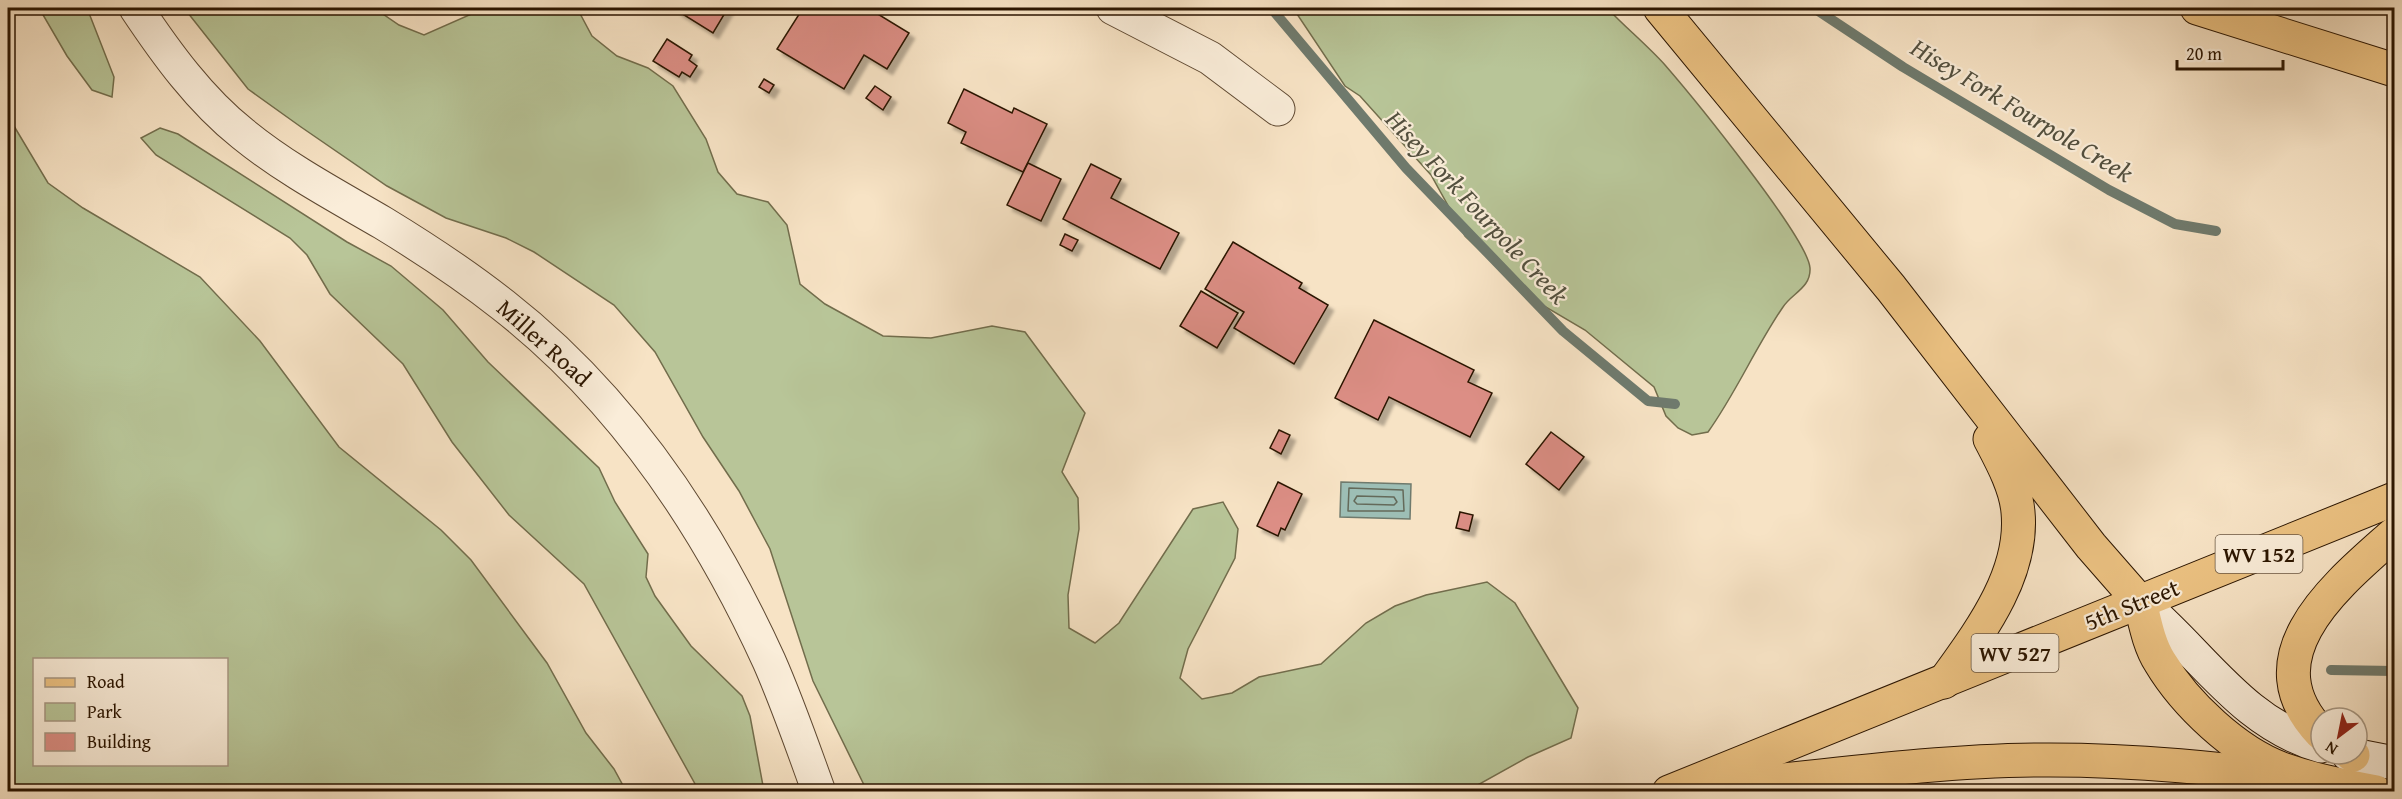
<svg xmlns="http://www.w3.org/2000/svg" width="2402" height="799" font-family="'Gentium Book Plus',serif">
<defs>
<filter id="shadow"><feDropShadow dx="5.5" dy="5.5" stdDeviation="1.5" flood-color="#0004"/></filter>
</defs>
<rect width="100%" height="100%" fill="#f7e3c5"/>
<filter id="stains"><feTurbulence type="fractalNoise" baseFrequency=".00333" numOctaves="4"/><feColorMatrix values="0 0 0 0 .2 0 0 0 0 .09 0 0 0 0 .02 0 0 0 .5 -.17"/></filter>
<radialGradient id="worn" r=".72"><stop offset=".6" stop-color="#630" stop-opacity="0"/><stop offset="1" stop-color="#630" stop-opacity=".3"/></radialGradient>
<!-- green -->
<g fill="#b8c598" stroke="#726d4c" stroke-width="1.5" fill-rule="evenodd">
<polygon points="39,8 87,8 114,77 112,97 92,90 67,56"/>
<polygon points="184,8 374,8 399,25 424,35 485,8 577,8 592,36 617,56 648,68 673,86 706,139 718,172 737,194 768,202 787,225 800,284 825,304 883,336 931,338 992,326 1025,332 1085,413 1062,472 1078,498 1079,529 1068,595 1069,628 1095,643 1119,623 1193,509 1223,502 1238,529 1235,558 1188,649 1180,678 1202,699 1232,693 1259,677 1321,664 1366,623 1395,606 1426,595 1487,582 1515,603 1578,708 1571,738 1528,757 1467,791 867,791 813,681 770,549 739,491 703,437 655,352 614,305 534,252 506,238 446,218 387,186 301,127 248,89"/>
<path d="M1293,8H1607C1626,28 1647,45 1665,65C1691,95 1808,238 1810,268C1811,288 1792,293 1783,307C1755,348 1736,393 1708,432L1692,435L1678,428L1666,416L1654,387L1585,330L1527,296L1465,236L1431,175L1360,96L1345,86Z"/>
<path d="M8,116L48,183L83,208L200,277L260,341L339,447L441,530L471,560L547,663L586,733L614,769L626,791H8ZM34,660H226V764H34Z"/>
<polygon points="160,128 178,134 347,242 391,266 443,310 488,362 599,468 615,502 648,554 646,577 655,596 691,646 742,696 750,716 764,791 699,791 584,584 509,515 452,442 403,364 330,294 307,255 290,238 156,155 141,138"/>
</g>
<!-- water -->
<polygon fill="#9dbeb5" stroke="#6f7a6d" stroke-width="1.5" points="1341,482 1411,484 1410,519 1340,517"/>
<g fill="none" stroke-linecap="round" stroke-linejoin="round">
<!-- shore -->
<g stroke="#646a5a" stroke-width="1.5">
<polygon points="1349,488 1403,490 1404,511 1348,511"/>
<polygon points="1357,496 1394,497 1397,502 1394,505 1357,504 1354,501"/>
</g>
<!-- stream -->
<g stroke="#6f7a6d" stroke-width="10">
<polyline points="1271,8 1406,168 1563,331 1648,401 1675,404"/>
<polyline points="1814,8 1903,67 2109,190 2175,224 2216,231"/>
<polyline points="2331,670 2394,671"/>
</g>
</g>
<!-- building -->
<g fill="#dc8e85" stroke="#2b1500" stroke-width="1.5" filter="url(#shadow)">
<polygon points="677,8 728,8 713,33 676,10"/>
<polygon points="803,8 868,8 909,33 887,69 864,55 844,89 777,49"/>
<polygon points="667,39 692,55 689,60 697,66 690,77 682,72 679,77 653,61"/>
<polygon points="764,79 774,85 769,93 759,87"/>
<polygon points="875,86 891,97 883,110 866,98"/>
<polygon points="964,89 1012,113 1014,108 1047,124 1023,172 961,143 966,132 948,123"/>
<polygon points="1028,163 1061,179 1041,221 1007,205"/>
<polygon points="1091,164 1121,179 1111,198 1179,233 1160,269 1063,219"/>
<polygon points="1065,234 1078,240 1072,251 1060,245"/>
<polygon points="1233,242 1302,283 1299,288 1328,305 1294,364 1234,328 1244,312 1205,289"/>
<polygon points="1201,291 1238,313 1217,348 1180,326"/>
<polygon points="1374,320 1474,370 1468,382 1492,393 1470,437 1389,397 1378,420 1335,398"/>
<polygon points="1279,430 1290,435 1281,454 1270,448"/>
<polygon points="1551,432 1584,457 1559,490 1526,464"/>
<polygon points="1278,482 1302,494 1285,530 1281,528 1278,536 1257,526"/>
<polygon points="1460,512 1473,515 1469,531 1456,528"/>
</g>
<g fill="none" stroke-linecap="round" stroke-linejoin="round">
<defs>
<g id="street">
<path d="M136,8C166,53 200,100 243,134C286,169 335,195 383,223C424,248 465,275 503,305C622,398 707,525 769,661C788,704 803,748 819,792"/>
<polyline points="1113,8 1210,58 1278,109"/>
</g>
<g id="secondary">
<path d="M2140,602C2200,651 2241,723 2321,746"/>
<polyline points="2348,754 2394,763"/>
</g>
<g id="primary">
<path d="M2140,602C2145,622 2149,645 2160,662C2185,704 2236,752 2282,769C2313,780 2344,786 2376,792"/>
<path d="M2321,733C2247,656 2339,583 2394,534"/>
<polyline points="2351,754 2353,755"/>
<path d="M1705,788C1814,778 1928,761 2037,760C2133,759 2227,769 2322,782"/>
<polyline points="1669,792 2394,499"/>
</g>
<g id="highway">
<polyline points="1660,8 1891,288 2091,546 2140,602"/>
<polyline points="2197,8 2394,70"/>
<path d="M1944,682C1979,633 2024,575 2018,512C2016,487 2001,460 1990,439"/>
</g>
</defs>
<!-- street casing -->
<use href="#street" stroke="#5e4831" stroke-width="35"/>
<!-- secondary casing -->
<use href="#secondary" stroke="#2b1500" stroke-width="35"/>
<!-- primary casing -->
<use href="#primary" stroke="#2b1500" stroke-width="35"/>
<!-- highway casing -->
<use href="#highway" stroke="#2b1500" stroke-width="35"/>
<!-- street -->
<use href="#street" stroke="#faedd9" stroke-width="33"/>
<!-- secondary -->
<use href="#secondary" stroke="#faedd9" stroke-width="33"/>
<!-- primary -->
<use href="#primary" stroke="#ecc282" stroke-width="33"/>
<!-- highway -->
<use href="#highway" stroke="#ecc282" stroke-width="33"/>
</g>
<g text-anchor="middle" stroke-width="4.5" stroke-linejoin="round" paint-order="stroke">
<!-- shield labels -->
<g fill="#faedd9" stroke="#695641" stroke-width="1.5">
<rect x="2215.5" y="535" width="87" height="38" rx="4.5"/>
<rect x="1971.5" y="634" width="87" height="38" rx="4.5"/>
</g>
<g font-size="22" font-weight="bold" fill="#2b1500">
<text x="2259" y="562">WV 152</text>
<text x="2015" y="661">WV 527</text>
</g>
<!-- street labels -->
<g font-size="24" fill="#2b1500" stroke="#faedd9">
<text transform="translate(544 343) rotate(42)" y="8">Miller Road</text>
<text transform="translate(2132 605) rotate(-22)" y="8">5th Street</text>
</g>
<!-- water labels -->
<g font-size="26" font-style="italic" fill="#53503f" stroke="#faedd9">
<text transform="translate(2022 110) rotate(31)" y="9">Hisey Fork Fourpole Creek</text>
<text transform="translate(1477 207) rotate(47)" y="9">Hisey Fork Fourpole Creek</text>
</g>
</g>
<!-- margin -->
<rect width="2402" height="799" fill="none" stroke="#f7e3c5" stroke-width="30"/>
<rect x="9" y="9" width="2384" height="781" fill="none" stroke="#2b1500" stroke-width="3"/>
<rect x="15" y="15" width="2372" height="769" fill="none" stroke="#2b1500" stroke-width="1.5"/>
<!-- legend -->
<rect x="33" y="658" width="195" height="108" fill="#faedd9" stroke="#a79782" stroke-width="1.5"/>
<rect x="45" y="678" width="30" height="9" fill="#ecc282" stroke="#a79782" stroke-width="1.5"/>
<text x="87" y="688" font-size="18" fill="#2b1500">Road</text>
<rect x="45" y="703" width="30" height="18" fill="#b8c598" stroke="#a79782" stroke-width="1.5"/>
<text x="87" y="718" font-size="18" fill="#2b1500">Park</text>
<rect x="45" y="733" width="30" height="18" fill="#dc8e85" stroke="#a79782" stroke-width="1.5"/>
<text x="87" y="748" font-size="18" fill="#2b1500">Building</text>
<!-- north arrow -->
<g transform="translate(2339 736) rotate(212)"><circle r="28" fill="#faedd9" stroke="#a79782" stroke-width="1.5"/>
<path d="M0-4.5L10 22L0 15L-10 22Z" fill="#8f2418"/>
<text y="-9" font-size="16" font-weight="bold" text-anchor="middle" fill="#2b1500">N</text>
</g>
<!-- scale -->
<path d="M2177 60v9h106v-9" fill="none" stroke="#2b1500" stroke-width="3"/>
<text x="2186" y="60" font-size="18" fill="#2b1500" stroke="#faedd9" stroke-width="4.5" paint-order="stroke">20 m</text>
<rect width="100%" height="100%" filter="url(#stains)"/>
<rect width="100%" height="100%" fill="url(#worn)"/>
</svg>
